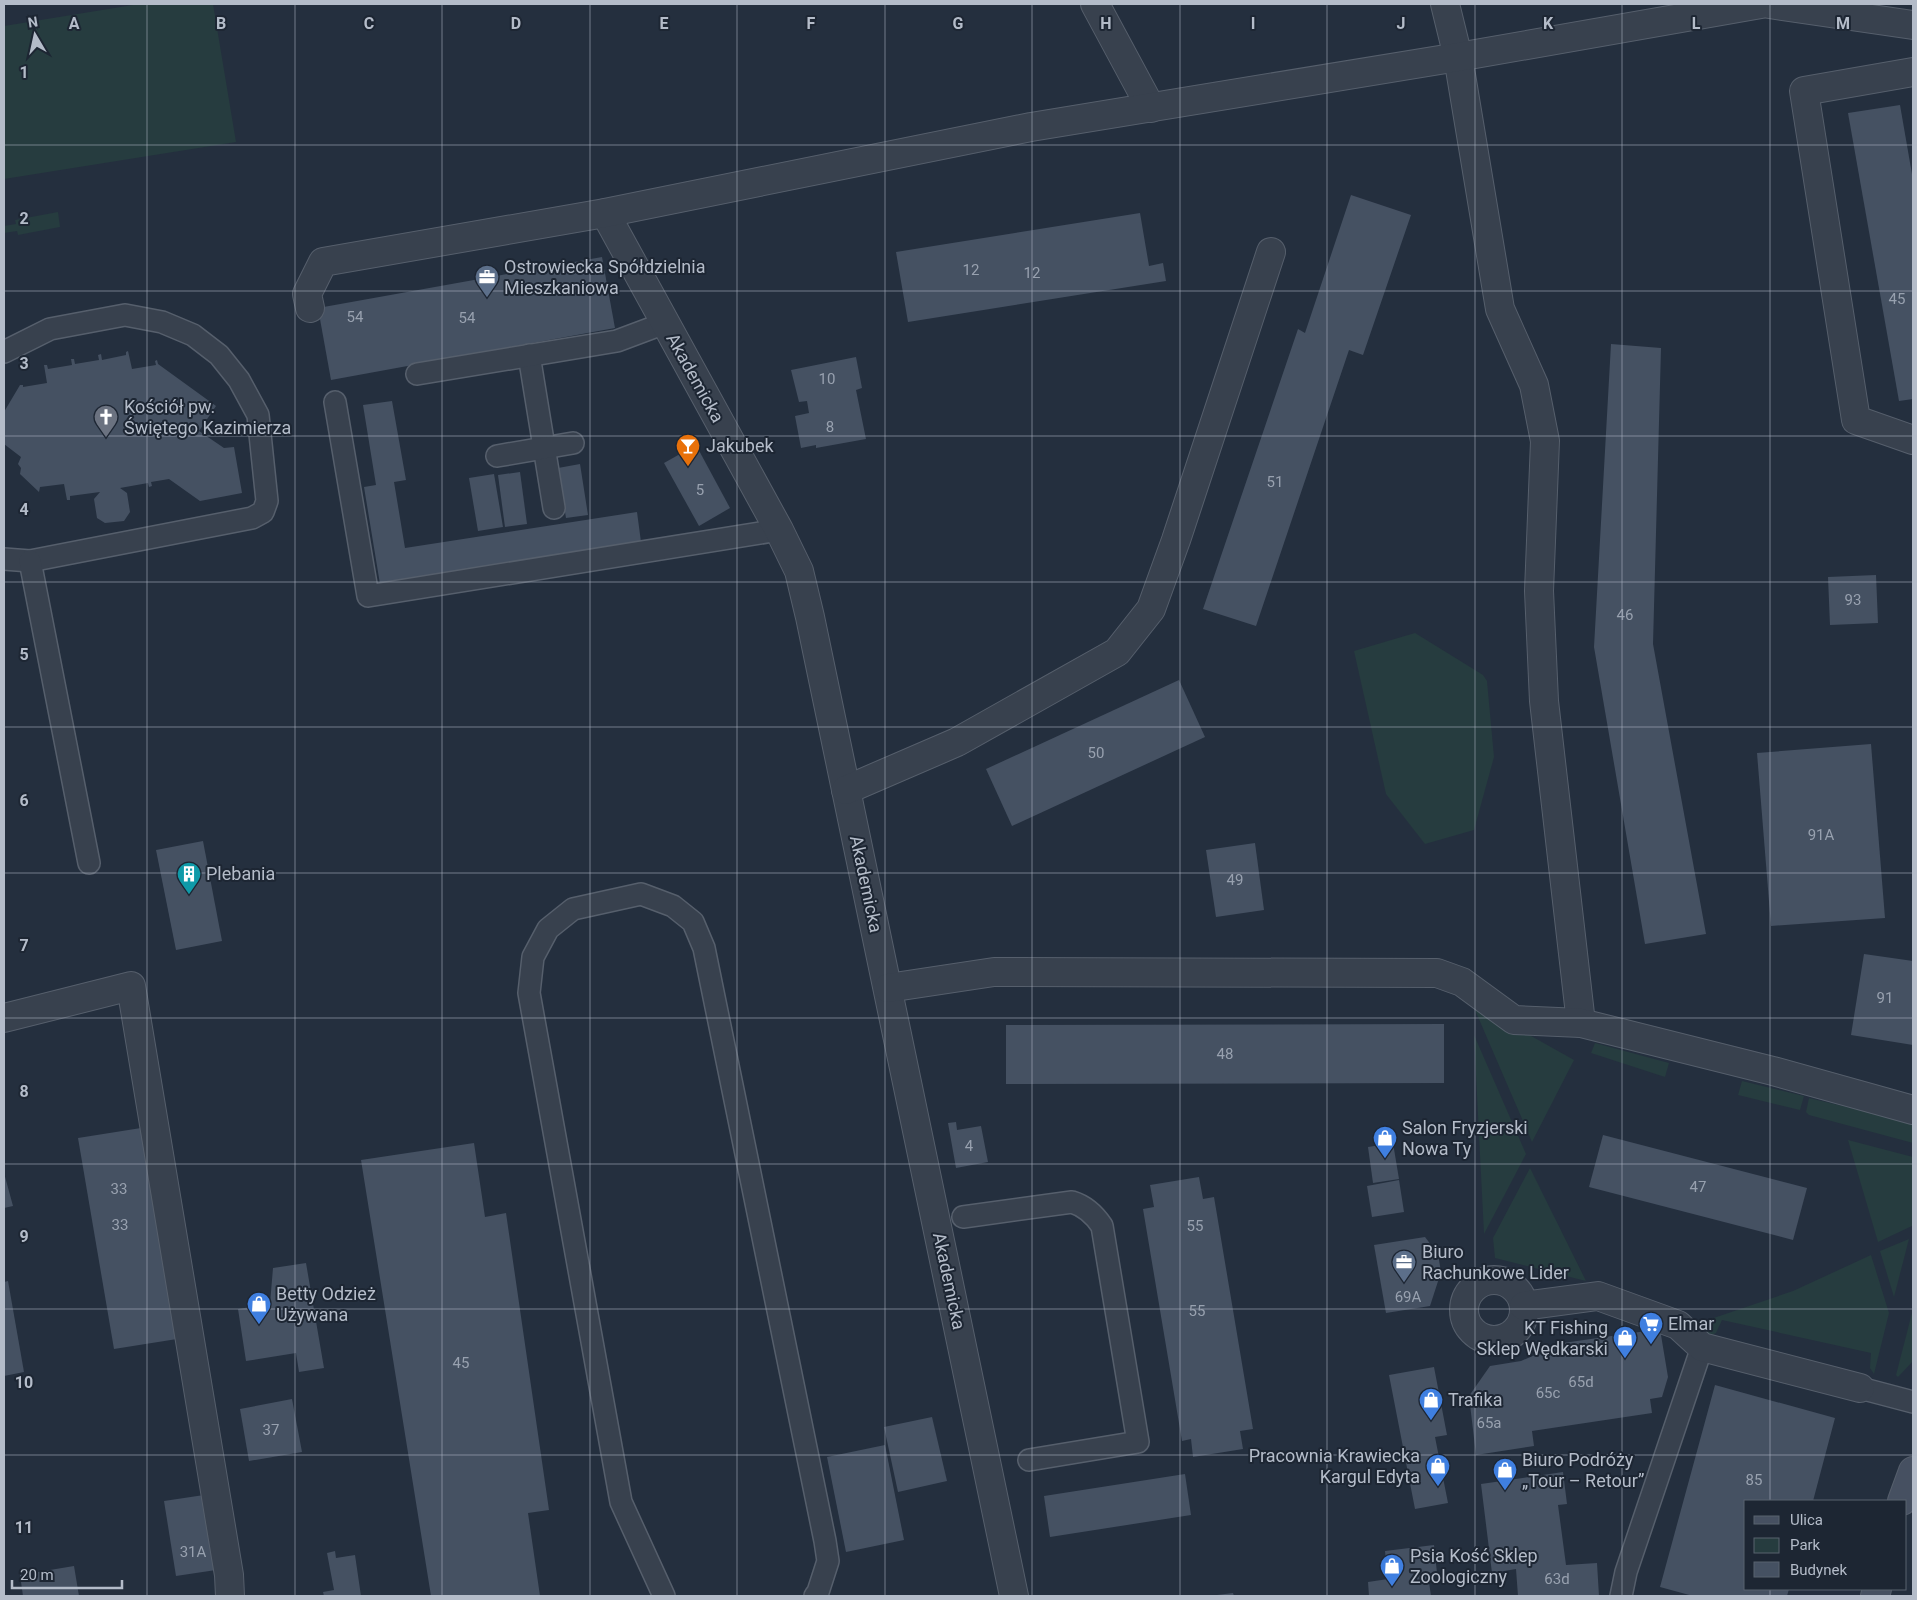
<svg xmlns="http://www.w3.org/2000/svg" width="1917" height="1600" font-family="Roboto,sans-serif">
<rect width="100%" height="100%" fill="#242f3e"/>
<!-- green -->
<g fill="#263c3f">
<polygon points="139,4 213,4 236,142 4,179 4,26"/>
<polygon points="58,212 60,227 18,235 17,231 4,233 4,226 16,224 15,220"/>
<polygon points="1415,633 1483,675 1487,681 1494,757 1474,830 1425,844 1386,794 1354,651"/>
<polygon points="1472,1003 1574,1060 1532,1142"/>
<polygon points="1474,1035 1526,1154 1484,1234"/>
<polygon points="1595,1043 1669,1063 1665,1077 1591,1053"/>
<polygon points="1742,1081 1804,1096 1800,1110 1738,1095"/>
<polygon points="1809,1098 1913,1123 1913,1143 1809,1115 1806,1112"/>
<polygon points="1848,1140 1913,1157 1912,1226 1878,1242"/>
<polygon points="1530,1168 1586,1281 1495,1258 1493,1238"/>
<polygon points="1909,1239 1894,1297 1880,1251"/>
<polygon points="1871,1255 1889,1313 1874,1374 1870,1368 1871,1353 1722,1320 1716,1333 1710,1336 1696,1324 1793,1291"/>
<polygon points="1913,1309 1913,1361 1898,1377 1896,1375"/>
</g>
<!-- building -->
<g fill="#455162">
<polygon points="1900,105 1913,180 1913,399 1899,401 1848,113"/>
<polygon points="1351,195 1411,215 1363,355 1349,350 1256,626 1203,609 1298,329 1305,333"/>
<polygon points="1140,213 1149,266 1163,263 1166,281 908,322 896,252"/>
<polygon points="602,257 615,328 331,380 318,308"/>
<polygon points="1611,344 1661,348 1653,644 1706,934 1645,944 1594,647"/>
<polygon points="128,351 132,369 156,365 155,361 157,360 158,364 216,406 199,431 224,448 234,447 242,493 200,501 169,479 151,482 152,486 149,487 148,483 120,488 127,493 130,512 124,521 105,523 97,518 94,499 100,492 70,496 70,500 67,500 64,484 40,487 39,492 20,474 21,468 18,464 21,457 4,444 4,412 20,385 23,385 23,387 47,383 44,365 47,365 48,369 72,365 71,359 74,359 75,364 99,360 98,355 101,354 102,360 126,355 126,352"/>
<polygon points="856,357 862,388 856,390 866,439 816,448 816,445 801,448 795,416 809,413 807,401 799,402 791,370"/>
<polygon points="392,401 406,480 394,482 405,548 637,512 641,542 380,584 364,487 376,485 363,405"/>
<polygon points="696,445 730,508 699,526 664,463"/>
<polygon points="580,464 588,515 566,518 558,468"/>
<polygon points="520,472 527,524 505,527 498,475"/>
<polygon points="494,474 503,527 478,531 469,478"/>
<polygon points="1876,575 1878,623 1830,625 1828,577"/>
<polygon points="1179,680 1205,737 1012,826 986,769"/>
<polygon points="1871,744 1885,918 1771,926 1757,753"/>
<polygon points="203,841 222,941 176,950 156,850"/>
<polygon points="1255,843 1264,910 1216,917 1206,850"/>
<polygon points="1864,954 1913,961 1913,1045 1851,1035"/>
<polygon points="1444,1024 1444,1083 1006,1084 1006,1025"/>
<polygon points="956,1122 957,1130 981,1126 988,1162 956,1168 948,1123"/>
<polygon points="141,1128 177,1339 114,1349 78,1138"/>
<polygon points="1603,1135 1807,1188 1793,1240 1589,1187"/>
<polygon points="474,1143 485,1217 506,1213 549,1510 528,1513 540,1596 431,1596 361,1160"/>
<polygon points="1393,1143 1399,1179 1373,1183 1368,1147"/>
<polygon points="4,1173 13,1206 4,1208"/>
<polygon points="1199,1177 1203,1199 1214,1197 1253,1429 1240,1431 1243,1449 1193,1457 1191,1439 1182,1441 1143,1209 1154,1207 1150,1185"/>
<polygon points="1399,1180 1404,1212 1372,1217 1367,1186"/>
<polygon points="1425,1237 1438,1254 1441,1272 1430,1306 1386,1313 1374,1245"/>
<polygon points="306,1263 324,1368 299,1372 296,1353 246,1361 238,1309 270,1304 273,1268"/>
<polygon points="8,1281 24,1372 4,1376 4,1282"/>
<polygon points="1660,1329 1668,1377 1662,1397 1650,1399 1652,1413 1532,1431 1534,1446 1476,1455 1469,1396 1490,1366 1521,1361 1563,1343"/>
<polygon points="1434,1367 1447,1435 1435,1437 1448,1503 1415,1509 1389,1375"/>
<polygon points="1715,1385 1835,1418 1813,1501 1746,1501 1746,1589 1789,1589 1787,1596 1693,1596 1660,1587"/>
<polygon points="292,1399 302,1452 249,1461 240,1409"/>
<polygon points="932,1417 947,1481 898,1492 884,1427"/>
<polygon points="885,1445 904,1540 846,1552 827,1457"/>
<polygon points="1563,1472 1567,1504 1558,1505 1566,1565 1597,1563 1599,1596 1518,1596 1516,1569 1492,1573 1481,1484"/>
<polygon points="1185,1474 1191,1515 1050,1537 1044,1496"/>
<polygon points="204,1495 216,1570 176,1576 164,1501"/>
<polygon points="1434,1545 1437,1573 1428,1575 1431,1596 1369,1596 1368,1582 1388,1579 1385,1551"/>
<polygon points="335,1551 336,1558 355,1555 361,1596 324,1596 323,1592 334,1590 327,1553"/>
<polygon points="74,1566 79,1596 23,1596 20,1575"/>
<polygon points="1233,1593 1234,1596 1217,1596 1217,1595"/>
</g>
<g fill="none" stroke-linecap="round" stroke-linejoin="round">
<defs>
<g id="lane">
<polyline points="4,352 50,329 125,315 162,322 193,335 219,355 239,380 258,415 267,501 263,512 252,518 30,561 4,559"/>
<polyline points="529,355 554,508"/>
<polyline points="417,374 617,341 665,323"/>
<polyline points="335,402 368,596 779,530"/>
<polyline points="497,456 573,443"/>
<polyline points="30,561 89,863"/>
<path d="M963,1217L1072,1202C1085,1206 1094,1214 1102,1226L1138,1442L1029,1460"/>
<polyline points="1860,1388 1913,1402"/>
<polyline points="664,1596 621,1502 529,993 533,957 548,929 573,909 641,894 673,906 693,922 704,948 825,1541 828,1561 818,1592 815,1596"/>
<polyline points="1621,1596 1626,1572 1702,1347"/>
</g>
<g id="street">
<polyline points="1095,4 1151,108"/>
<polyline points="1445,4 1458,57 1500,309 1534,385 1545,441 1539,591 1544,701 1581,1023"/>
<polyline points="1769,4 1913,25"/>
<polyline points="1913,72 1804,91 1856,420 1913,440"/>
<polyline points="605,213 779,530 799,571 810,617 1014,1596"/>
<polyline points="310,308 307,294 323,262 605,213 1031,127 1458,57 1761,4"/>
<polyline points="846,790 957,742 1117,652 1151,609 1176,540 1271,252"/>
<polyline points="888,988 994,972 1437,973 1462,982 1514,1020 1581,1023 1773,1071 1913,1110"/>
<polyline points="4,1018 131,986 229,1575 230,1596"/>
<circle cx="1494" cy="1310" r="30"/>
<polyline points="1524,1306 1598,1296 1678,1325 1702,1347 1860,1388"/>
</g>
<g id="secondary">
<polyline points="1902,1501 1913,1471"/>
<polyline points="1875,1596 1877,1589"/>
</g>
</defs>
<!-- lane casing -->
<use href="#lane" stroke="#565f6c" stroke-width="24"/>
<!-- street casing -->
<use href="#street" stroke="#565f6c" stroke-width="30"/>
<!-- secondary casing -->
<use href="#secondary" stroke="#565f6c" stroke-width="30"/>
<!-- lane -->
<use href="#lane" stroke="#38414e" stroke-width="21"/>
<!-- street -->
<use href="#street" stroke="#38414e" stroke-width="28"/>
<!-- secondary -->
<use href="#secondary" stroke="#465061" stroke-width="28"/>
</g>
<!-- grid -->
<path fill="none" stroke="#b4bcc9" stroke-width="1" stroke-opacity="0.55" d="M147,4V1596M295,4V1596M442,4V1596M590,4V1596M737,4V1596M885,4V1596M1032,4V1596M1180,4V1596M1327,4V1596M1475,4V1596M1622,4V1596M1770,4V1501M4,145H1913M4,291H1913M4,436H1913M4,582H1913M4,727H1913M4,873H1913M4,1018H1913M4,1164H1913M4,1309H1913M4,1455H1913M1770,1589V1596"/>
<!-- icons -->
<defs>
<symbol id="office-pin" viewBox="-11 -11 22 30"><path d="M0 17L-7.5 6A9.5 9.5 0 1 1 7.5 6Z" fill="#5c6f8a" stroke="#1d2633"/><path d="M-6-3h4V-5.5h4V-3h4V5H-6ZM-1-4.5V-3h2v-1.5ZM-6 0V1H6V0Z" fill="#fff"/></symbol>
<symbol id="church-pin" viewBox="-11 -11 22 30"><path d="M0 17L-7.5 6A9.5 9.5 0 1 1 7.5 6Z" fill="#6b7280" stroke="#1d2633"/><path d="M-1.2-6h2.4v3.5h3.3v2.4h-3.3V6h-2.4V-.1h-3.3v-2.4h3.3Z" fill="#fff"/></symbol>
<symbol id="bar-pin" viewBox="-11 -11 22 30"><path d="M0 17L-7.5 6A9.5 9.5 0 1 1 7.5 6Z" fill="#e8710a" stroke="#1d2633"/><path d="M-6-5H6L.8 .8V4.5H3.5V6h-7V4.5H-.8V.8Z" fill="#fff"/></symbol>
<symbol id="building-pin" viewBox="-11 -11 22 30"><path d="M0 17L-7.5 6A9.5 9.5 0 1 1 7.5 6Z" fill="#0f9aa8" stroke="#1d2633"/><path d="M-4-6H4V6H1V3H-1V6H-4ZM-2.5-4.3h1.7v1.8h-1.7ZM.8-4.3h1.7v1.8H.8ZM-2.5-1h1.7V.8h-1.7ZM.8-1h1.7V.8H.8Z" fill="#fff"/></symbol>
<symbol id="shop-pin" viewBox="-11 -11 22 30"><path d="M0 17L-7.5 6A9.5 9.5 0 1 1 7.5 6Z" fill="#3f7fe0" stroke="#1d2633"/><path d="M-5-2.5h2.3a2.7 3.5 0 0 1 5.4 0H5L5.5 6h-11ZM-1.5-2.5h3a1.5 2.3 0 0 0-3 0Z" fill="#fff"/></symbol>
<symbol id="supermarket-pin" viewBox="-11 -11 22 30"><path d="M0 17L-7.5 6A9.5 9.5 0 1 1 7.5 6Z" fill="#3f7fe0" stroke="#1d2633"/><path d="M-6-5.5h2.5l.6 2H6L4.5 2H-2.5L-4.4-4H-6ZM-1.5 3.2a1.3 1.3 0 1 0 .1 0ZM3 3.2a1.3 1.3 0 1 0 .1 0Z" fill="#fff"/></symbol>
</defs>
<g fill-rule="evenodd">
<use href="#office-pin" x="473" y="263" width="28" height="38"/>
<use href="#church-pin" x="92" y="403" width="28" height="38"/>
<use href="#bar-pin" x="674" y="432" width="28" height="38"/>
<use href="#building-pin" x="175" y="860" width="28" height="38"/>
<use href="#shop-pin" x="1371" y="1124" width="28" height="38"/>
<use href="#office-pin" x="1390" y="1248" width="28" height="38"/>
<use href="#shop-pin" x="245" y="1290" width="28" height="38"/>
<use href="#supermarket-pin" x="1637" y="1310" width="28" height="38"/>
<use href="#shop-pin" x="1611" y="1324" width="28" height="38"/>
<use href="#shop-pin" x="1417" y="1386" width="28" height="38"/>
<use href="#shop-pin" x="1424" y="1452" width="28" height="38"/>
<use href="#shop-pin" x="1491" y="1456" width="28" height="38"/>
<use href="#shop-pin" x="1378" y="1552" width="28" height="38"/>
</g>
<g text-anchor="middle" stroke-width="4" stroke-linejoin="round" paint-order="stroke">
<!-- number labels -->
<g font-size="15" fill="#98a1af">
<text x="971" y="275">12</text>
<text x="1032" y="278">12</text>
<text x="1897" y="304">45</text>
<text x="355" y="322">54</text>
<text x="467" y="323">54</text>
<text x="827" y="384">10</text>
<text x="830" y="432">8</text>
<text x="1275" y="487">51</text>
<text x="700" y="495">5</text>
<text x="1853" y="605">93</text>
<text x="1625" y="620">46</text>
<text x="1096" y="758">50</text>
<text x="1821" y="840">91A</text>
<text x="1235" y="885">49</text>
<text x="1885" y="1003">91</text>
<text x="1225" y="1059">48</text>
<text x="969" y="1151">4</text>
<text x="1698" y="1192">47</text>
<text x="119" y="1194">33</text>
<text x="120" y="1230">33</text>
<text x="1195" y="1231">55</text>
<text x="1408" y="1302">69A</text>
<text x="1197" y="1316">55</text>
<text x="461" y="1368">45</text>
<text x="1581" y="1387">65d</text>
<text x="1548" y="1398">65c</text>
<text x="1489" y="1428">65a</text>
<text x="271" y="1435">37</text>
<text x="1754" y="1485">85</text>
<text x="193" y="1557">31A</text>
<text x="1557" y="1584">63d</text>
</g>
<!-- poi labels -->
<g font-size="18" fill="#b4bcc9" stroke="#1d2633" text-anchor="start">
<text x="504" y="273">Ostrowiecka Spółdzielnia<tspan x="504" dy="21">Mieszkaniowa</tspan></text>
<text x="124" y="413">Kościół pw.<tspan x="124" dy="21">Świętego Kazimierza</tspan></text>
<text x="706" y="452">Jakubek</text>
<text x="206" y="880">Plebania</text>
<text x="1402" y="1134">Salon Fryzjerski<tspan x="1402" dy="21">Nowa Ty</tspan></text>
<text x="1422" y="1258">Biuro<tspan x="1422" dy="21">Rachunkowe Lider</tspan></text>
<text x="276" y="1300">Betty Odzież<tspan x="276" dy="21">Używana</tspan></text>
<text x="1668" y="1330">Elmar</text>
<text x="1608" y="1334" text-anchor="end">KT Fishing<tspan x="1608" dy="21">Sklep Wędkarski</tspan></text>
<text x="1448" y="1406">Trafika</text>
<text x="1420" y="1462" text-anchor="end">Pracownia Krawiecka<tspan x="1420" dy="21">Kargul Edyta</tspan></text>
<text x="1522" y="1466">Biuro Podróży<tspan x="1522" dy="21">„Tour – Retour”</tspan></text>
<text x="1410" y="1562">Psia Kość Sklep<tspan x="1410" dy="21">Zoologiczny</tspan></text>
</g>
<!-- street labels -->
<g font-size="18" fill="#b4bcc9" stroke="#1d2633">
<text transform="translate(695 378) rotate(61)" y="6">Akademicka</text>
<text transform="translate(866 884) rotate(78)" y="6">Akademicka</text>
<text transform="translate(949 1281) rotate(78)" y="6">Akademicka</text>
</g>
</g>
<g font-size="16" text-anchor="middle" font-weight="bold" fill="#b4bcc9" stroke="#1d2633" stroke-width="4" stroke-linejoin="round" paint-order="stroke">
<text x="74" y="29">A</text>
<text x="221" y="29">B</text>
<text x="369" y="29">C</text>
<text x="516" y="29">D</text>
<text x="664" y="29">E</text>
<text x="811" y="29">F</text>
<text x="958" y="29">G</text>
<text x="1106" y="29">H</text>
<text x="1253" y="29">I</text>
<text x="1401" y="29">J</text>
<text x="1548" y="29">K</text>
<text x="1696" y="29">L</text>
<text x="1843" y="29">M</text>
<text x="24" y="78">1</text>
<text x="24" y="224">2</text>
<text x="24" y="369">3</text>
<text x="24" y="515">4</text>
<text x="24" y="660">5</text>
<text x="24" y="806">6</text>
<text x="24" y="951">7</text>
<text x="24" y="1097">8</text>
<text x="24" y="1242">9</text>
<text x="24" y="1388">10</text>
<text x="24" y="1533">11</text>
</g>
<!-- border -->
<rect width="1917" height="1600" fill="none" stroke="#b4bcc9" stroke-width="10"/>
<!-- legend -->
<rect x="1744" y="1500" width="162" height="90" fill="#1d2633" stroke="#59626f"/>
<rect x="1754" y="1516" width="25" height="8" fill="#465061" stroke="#59626f"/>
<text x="1790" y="1525" font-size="15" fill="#b4bcc9">Ulica</text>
<rect x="1754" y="1538" width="25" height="15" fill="#263c3f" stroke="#59626f"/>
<text x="1790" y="1550" font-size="15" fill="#b4bcc9">Park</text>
<rect x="1754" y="1562" width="25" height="15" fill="#455162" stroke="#59626f"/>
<text x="1790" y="1575" font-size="15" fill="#b4bcc9">Budynek</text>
<!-- north arrow -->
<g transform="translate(35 35) rotate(351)" stroke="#1d2633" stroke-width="4" paint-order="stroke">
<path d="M0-4L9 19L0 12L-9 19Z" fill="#b4bcc9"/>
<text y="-8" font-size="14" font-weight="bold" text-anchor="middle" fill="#b4bcc9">N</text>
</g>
<!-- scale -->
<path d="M12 1580v8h110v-8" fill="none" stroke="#b4bcc9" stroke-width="2.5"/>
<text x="20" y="1580" font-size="15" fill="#b4bcc9" stroke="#1d2633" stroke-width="4" paint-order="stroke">20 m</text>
</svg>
